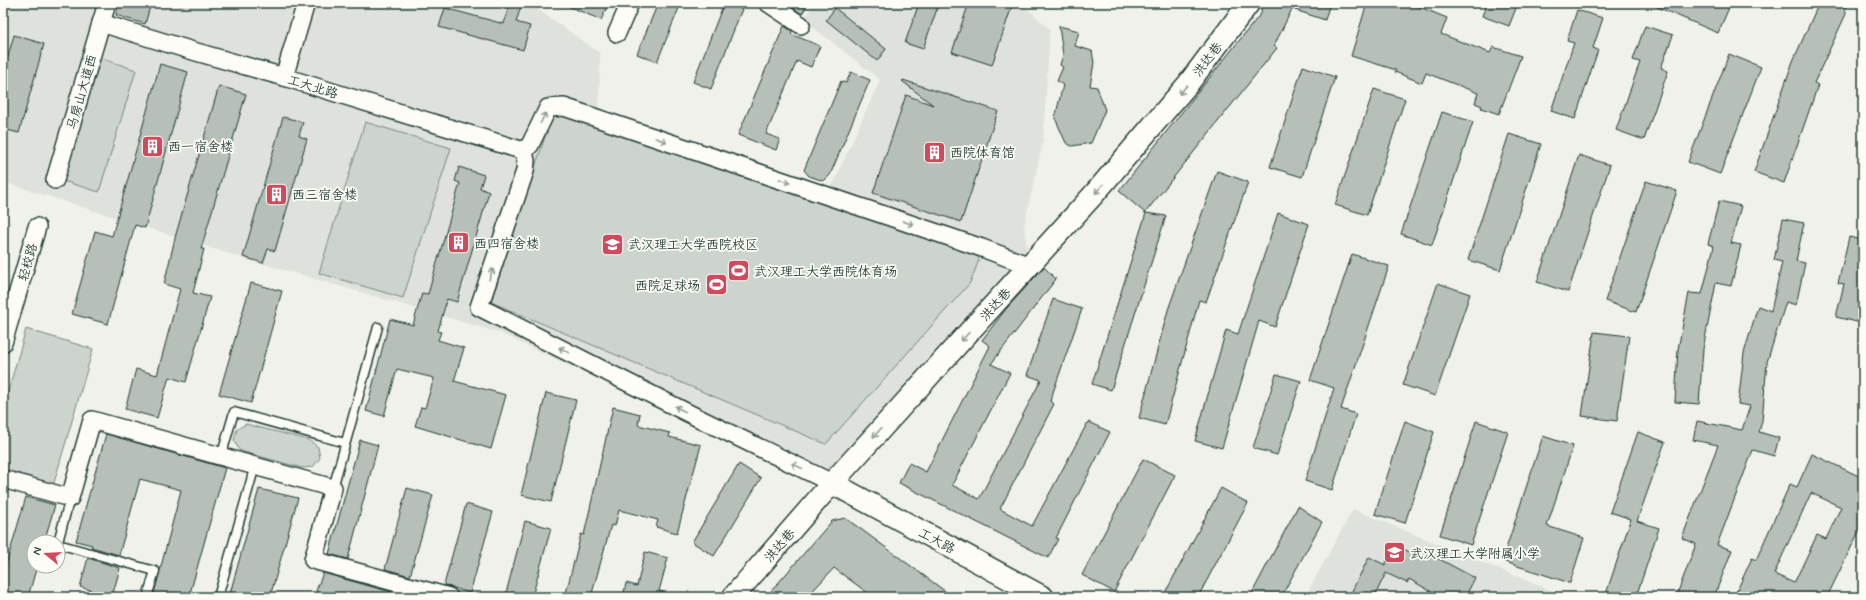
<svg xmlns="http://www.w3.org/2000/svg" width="1866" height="600" font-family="Mynerve,'LXGW WenKai TC',sans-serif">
<rect width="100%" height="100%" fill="#f0f1eb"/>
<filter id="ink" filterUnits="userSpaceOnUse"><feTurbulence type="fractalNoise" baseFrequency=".025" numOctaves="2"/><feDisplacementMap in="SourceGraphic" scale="8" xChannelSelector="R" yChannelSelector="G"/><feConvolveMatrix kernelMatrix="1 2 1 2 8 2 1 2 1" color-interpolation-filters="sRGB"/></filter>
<g filter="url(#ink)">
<!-- built -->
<g fill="#dfe2dc">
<polygon points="3,3 529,3 600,53 599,114 829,193 880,80 804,20 814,3 1021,3 1050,29 1043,142 1024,226 1027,248 1022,275 829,487 500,333 236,256 3,182"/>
<polygon points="1353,509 1567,597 1305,597"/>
</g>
<!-- green -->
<g fill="#cdd3cd" stroke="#768880">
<polygon points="101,58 136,70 99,192 63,181"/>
<polygon points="553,112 791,193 976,251 979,260 970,283 826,444 491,302"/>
<polygon points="365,122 451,148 403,298 319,273"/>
<polygon points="26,329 93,349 53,486 3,471 3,409"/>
<polygon points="246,424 309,440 318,447 320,458 313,467 302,468 244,452 239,450 234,440 237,429"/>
</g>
<!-- building -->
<g fill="#b6bfb8" stroke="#1f3d34" fill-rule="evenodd">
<polygon points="119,3 151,3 145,24 116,15"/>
<polygon points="510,3 522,3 516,22 530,26 523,50 439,27 445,8 504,24"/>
<polygon points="561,3 609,3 601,20"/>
<polygon points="658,3 681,3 657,62 637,54"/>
<polygon points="724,3 742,9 711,89 693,82"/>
<polygon points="786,3 808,3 802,14"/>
<polygon points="919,3 939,3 923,49 905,43"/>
<polygon points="969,3 1013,3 992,65 952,52"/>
<polygon points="1266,3 1330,3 1325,20 1292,9 1274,46 1277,48 1145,213 1119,191 1262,12 1260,10"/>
<polygon points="1367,3 1410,3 1447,18 1441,34 1490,53 1493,47 1521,56 1499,114 1481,108 1482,106 1475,103 1478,93 1426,73 1422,83 1395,72 1396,70 1351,56"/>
<polygon points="1487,3 1518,3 1509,26 1482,16"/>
<polygon points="1648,3 1731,3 1718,33"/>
<polygon points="1819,3 1845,3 1846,14 1814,83 1818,85 1784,183 1754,172 1793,61"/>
<polygon points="835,8 886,49 877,61 826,20"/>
<polygon points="1577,10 1603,18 1593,48 1598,50 1575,119 1551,111 1574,43 1567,41"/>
<polygon points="784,26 792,31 791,34 820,46 811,67 797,61 766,134 780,139 776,150 738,135"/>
<polygon points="1059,26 1079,31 1075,46 1092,51 1094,63 1090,86 1097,87 1105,110 1091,143 1072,146 1066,143 1055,118 1063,85 1057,81 1063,67 1060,65 1063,55"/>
<polygon points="1645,26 1673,35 1661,68 1668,71 1644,140 1616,130 1640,62 1633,60"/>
<polygon points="14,35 44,44 19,133 3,129 3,74"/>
<polygon points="1729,54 1761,67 1720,174 1688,162"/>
<polygon points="160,64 188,72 145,228 135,225 108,324 72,314 95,231 112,236"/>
<polygon points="1303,66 1335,77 1302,177 1270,167"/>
<polygon points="851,72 870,80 830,175 824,181 809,176 804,170 841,81 846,83"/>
<polygon points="903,80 998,111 961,222 873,193 906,95 933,105 902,81"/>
<polygon points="219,86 246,94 201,249 204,249 193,293 210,297 186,382 169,377 157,418 125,409 136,369 157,375 180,289 164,284 176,234"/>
<polygon points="1374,89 1405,99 1367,215 1335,205"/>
<polygon points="1442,112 1473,122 1432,245 1401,234"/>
<polygon points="283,117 303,122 299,136 307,139 275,251 268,249 263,263 243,257"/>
<polygon points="1509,134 1541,144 1500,270 1468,260"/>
<polygon points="1579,155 1610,165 1568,292 1537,282"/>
<polygon points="459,167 484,175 480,188 489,192 457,302 447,299 438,331 441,332 438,340 464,348 454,381 506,395 491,449 415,426 421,407 425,408 434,378 397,369 384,416 366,411 390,319 413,325 422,293 428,294 460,183 455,181"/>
<polygon points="1217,171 1248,182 1206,302 1199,300 1165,425 1139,418 1168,310"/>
<polygon points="1646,181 1677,191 1636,312 1605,301"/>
<polygon points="1719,201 1741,206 1731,243 1741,245 1731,286 1716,283 1703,349 1699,404 1675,402 1678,349 1689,293 1702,294 1714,246 1708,244"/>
<polygon points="1146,213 1166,216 1111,390 1092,384"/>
<polygon points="1278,213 1309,224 1275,327 1259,321 1222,448 1195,441 1226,330 1238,334"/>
<polygon points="1783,219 1804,223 1796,261 1805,263 1796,305 1786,302 1767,362 1762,421 1759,432 1779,438 1774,456 1753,450 1717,545 1732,550 1714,597 1676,597 1696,544 1682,538 1718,445 1693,440 1697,421 1742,430 1750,406 1738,404 1744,353 1758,306 1771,311 1782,262 1774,260"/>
<polygon points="1849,237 1863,240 1863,314 1861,323 1836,317 1844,284 1838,283"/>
<polygon points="1352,254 1389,266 1341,409 1356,414 1332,490 1305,481 1334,388 1310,380"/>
<polygon points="1044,267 1056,279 991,364 1010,373 952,485 979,499 1041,380 1027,375 1053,299 1082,309 1050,401 1054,404 1000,509 1032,526 1088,422 1110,432 1056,538 1058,539 1048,558 899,483 909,463 926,472 990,346 982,340 1006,309"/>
<polygon points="251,283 282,291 251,403 219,394"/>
<polygon points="1438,283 1470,294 1435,396 1403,385"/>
<polygon points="1594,332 1629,336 1617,421 1582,416"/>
<polygon points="1276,374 1301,381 1277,455 1253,448"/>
<polygon points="546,393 576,400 551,502 521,495"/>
<polygon points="613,407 640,414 638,425 670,433 669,437 701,445 677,533 656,527 658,520 619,510 615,526 611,525 591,597 565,597 581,534 584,535"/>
<polygon points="1405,421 1434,432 1405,523 1375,514"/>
<polygon points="1476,421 1508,432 1471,545 1440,535"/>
<polygon points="1638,432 1665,442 1637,521 1659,528 1636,597 1605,597 1631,519 1610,512"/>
<polygon points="106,434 225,468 189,597 153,597 181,490 140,479 119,555 91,547 92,545 76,541"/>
<polygon points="1543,436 1573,446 1547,526 1584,538 1570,583 1502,561"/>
<polygon points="360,440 378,445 348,559 329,554"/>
<path d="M1812,454L1863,478V523L1827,597H1734L1752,558L1756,560L1790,484L1797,487ZM1811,493L1841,507L1826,539L1817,535L1794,583L1774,574Z"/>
<polygon points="1143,459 1175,475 1114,592 1082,575"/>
<polygon points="739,464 761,478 714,556 692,542"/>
<polygon points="407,488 433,495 410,576 385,569"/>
<polygon points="1221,488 1248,503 1198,597 1163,597"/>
<polygon points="259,489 298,498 270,597 229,597"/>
<polygon points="26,497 55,505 44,542 34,542 34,566 37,566 28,597 3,597 3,575"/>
<polygon points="466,504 493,512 470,593 444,585"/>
<polygon points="1298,506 1322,522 1281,597 1250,597"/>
<polygon points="845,518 862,530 953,597 873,597 834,568 807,597 766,597 832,521"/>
<polygon points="525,521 551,528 532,597 505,597"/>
<polygon points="1395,545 1422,558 1426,552 1475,578 1465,597 1441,597 1409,579 1407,583 1386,573 1374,597 1349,597 1369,557 1385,565"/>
<polygon points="645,552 668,558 659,591 666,593 666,597 623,597 626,583 637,586"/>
<polygon points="88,558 120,568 112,597 89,597 91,590 80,587"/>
<polygon points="323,573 391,592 390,597 322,597 316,591"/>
</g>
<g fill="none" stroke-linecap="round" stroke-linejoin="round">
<defs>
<g id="service">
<polyline points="221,457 234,412 345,443"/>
<polyline points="333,488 378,327"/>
<polyline points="58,542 70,498"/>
<polyline points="58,544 155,571 147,597"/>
<polyline points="218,597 255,466"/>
</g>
<g id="minor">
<polyline points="768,3 801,25"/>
<polyline points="101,23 193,51 284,77 524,151"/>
<polyline points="617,33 630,3"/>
<polyline points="284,77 306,3"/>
<polyline points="524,151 530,145 548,108 564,107 982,248 1030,266"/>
<polyline points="524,151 526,161 525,171 479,307 686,412 832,483"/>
<polyline points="55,180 107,3"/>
<polyline points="3,343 37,227"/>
<polyline points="3,479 70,498 92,420 333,488 313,560 449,597"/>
</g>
<g id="tertiary">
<polyline points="832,483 1043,597"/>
<polyline points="733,597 832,483 1095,193 1188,84 1249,3"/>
</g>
</defs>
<!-- service casing -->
<use href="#service" stroke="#1f3d34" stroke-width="11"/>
<!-- minor casing -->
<use href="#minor" stroke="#1f3d34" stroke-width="20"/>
<!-- tertiary casing -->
<use href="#tertiary" stroke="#1f3d34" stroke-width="24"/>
<!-- service -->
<use href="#service" stroke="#fdfcf7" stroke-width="8"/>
<!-- minor -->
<use href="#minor" stroke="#fdfcf7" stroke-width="17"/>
<!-- tertiary -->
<use href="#tertiary" stroke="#fdfcf7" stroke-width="21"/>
</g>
<!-- one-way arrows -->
<defs><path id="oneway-shaft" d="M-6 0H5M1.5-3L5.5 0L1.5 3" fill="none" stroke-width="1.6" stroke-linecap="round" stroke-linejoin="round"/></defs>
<g stroke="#8e9c96">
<use href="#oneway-shaft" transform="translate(1183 90) rotate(130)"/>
<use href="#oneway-shaft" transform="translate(543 118) rotate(-64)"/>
<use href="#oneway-shaft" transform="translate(661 140) rotate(19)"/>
<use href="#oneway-shaft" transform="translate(785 181) rotate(19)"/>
<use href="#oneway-shaft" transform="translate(1099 189) rotate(131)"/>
<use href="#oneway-shaft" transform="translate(908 223) rotate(19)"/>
<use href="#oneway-shaft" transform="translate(491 274) rotate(-71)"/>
<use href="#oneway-shaft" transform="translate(965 337) rotate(132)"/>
<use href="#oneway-shaft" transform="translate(564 350) rotate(-153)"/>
<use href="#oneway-shaft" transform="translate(680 409) rotate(-153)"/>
<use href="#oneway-shaft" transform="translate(877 433) rotate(132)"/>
<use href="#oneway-shaft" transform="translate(797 466) rotate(-154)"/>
</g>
</g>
<!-- icons -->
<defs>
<symbol id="building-square" viewBox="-11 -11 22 22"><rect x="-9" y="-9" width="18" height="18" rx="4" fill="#d1495b" stroke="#fdfcf7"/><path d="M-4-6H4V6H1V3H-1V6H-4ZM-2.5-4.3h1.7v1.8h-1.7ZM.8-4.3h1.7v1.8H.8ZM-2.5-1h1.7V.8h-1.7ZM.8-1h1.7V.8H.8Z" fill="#fff"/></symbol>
<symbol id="university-square" viewBox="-11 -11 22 22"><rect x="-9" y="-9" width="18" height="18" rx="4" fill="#d1495b" stroke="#fdfcf7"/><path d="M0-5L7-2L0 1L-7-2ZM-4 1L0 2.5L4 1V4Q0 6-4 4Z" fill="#fff"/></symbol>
<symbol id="stadium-square" viewBox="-11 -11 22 22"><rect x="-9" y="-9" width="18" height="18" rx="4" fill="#d1495b" stroke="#fdfcf7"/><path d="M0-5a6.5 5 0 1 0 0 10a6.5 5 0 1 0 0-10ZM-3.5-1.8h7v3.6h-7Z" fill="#fff"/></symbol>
<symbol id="school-square" viewBox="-11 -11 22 22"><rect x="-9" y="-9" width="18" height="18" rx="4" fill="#d1495b" stroke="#fdfcf7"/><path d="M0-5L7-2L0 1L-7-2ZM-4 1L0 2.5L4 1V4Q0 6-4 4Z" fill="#fff"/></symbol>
</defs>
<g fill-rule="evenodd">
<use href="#building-square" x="140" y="134" width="25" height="25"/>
<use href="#building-square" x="922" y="140" width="25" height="25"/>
<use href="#building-square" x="264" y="182" width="25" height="25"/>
<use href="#building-square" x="446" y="230" width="25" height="25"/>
<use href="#university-square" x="600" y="232" width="25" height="25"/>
<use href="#stadium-square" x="726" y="258" width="25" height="25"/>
<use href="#stadium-square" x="704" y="272" width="25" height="25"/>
<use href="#school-square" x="1382" y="540" width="25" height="25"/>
</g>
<g text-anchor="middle" stroke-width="3.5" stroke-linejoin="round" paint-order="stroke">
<!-- street labels -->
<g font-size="13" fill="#1f3d34" stroke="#fdfcf7">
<text transform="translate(1207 59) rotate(-53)" y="5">洪达巷</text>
<text transform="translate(313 86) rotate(17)" y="5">工大北路</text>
<text transform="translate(81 92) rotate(-74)" y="5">马房山大道西</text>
<text transform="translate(27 262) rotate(-74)" y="5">轻校路</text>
<text transform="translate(995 304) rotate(-48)" y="5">洪达巷</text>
<text transform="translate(937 540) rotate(28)" y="5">工大路</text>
<text transform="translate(779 545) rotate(-49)" y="5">洪达巷</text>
</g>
<!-- poi labels -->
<g font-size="13" fill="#1f3d34" stroke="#fdfcf7" text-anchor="start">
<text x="168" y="151">西一宿舍楼</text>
<text x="950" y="157">西院体育馆</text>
<text x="292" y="199">西三宿舍楼</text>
<text x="474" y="248">西四宿舍楼</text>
<text x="628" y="249">武汉理工大学西院校区</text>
<text x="754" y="276">武汉理工大学西院体育场</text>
<text x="700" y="290" text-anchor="end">西院足球场</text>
<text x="1410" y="558">武汉理工大学附属小学</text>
</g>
</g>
<!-- margin -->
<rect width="1866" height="600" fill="none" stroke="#fdfcf7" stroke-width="16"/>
<rect x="8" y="8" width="1850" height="584" fill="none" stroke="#1f3d34" stroke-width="1.5" filter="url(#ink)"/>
<!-- north arrow -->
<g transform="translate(46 554) rotate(288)"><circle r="19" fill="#fdfcf7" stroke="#a4b0a9"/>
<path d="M0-3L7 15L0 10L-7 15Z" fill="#d1495b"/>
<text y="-6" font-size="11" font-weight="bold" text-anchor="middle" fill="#1f3d34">N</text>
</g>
</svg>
